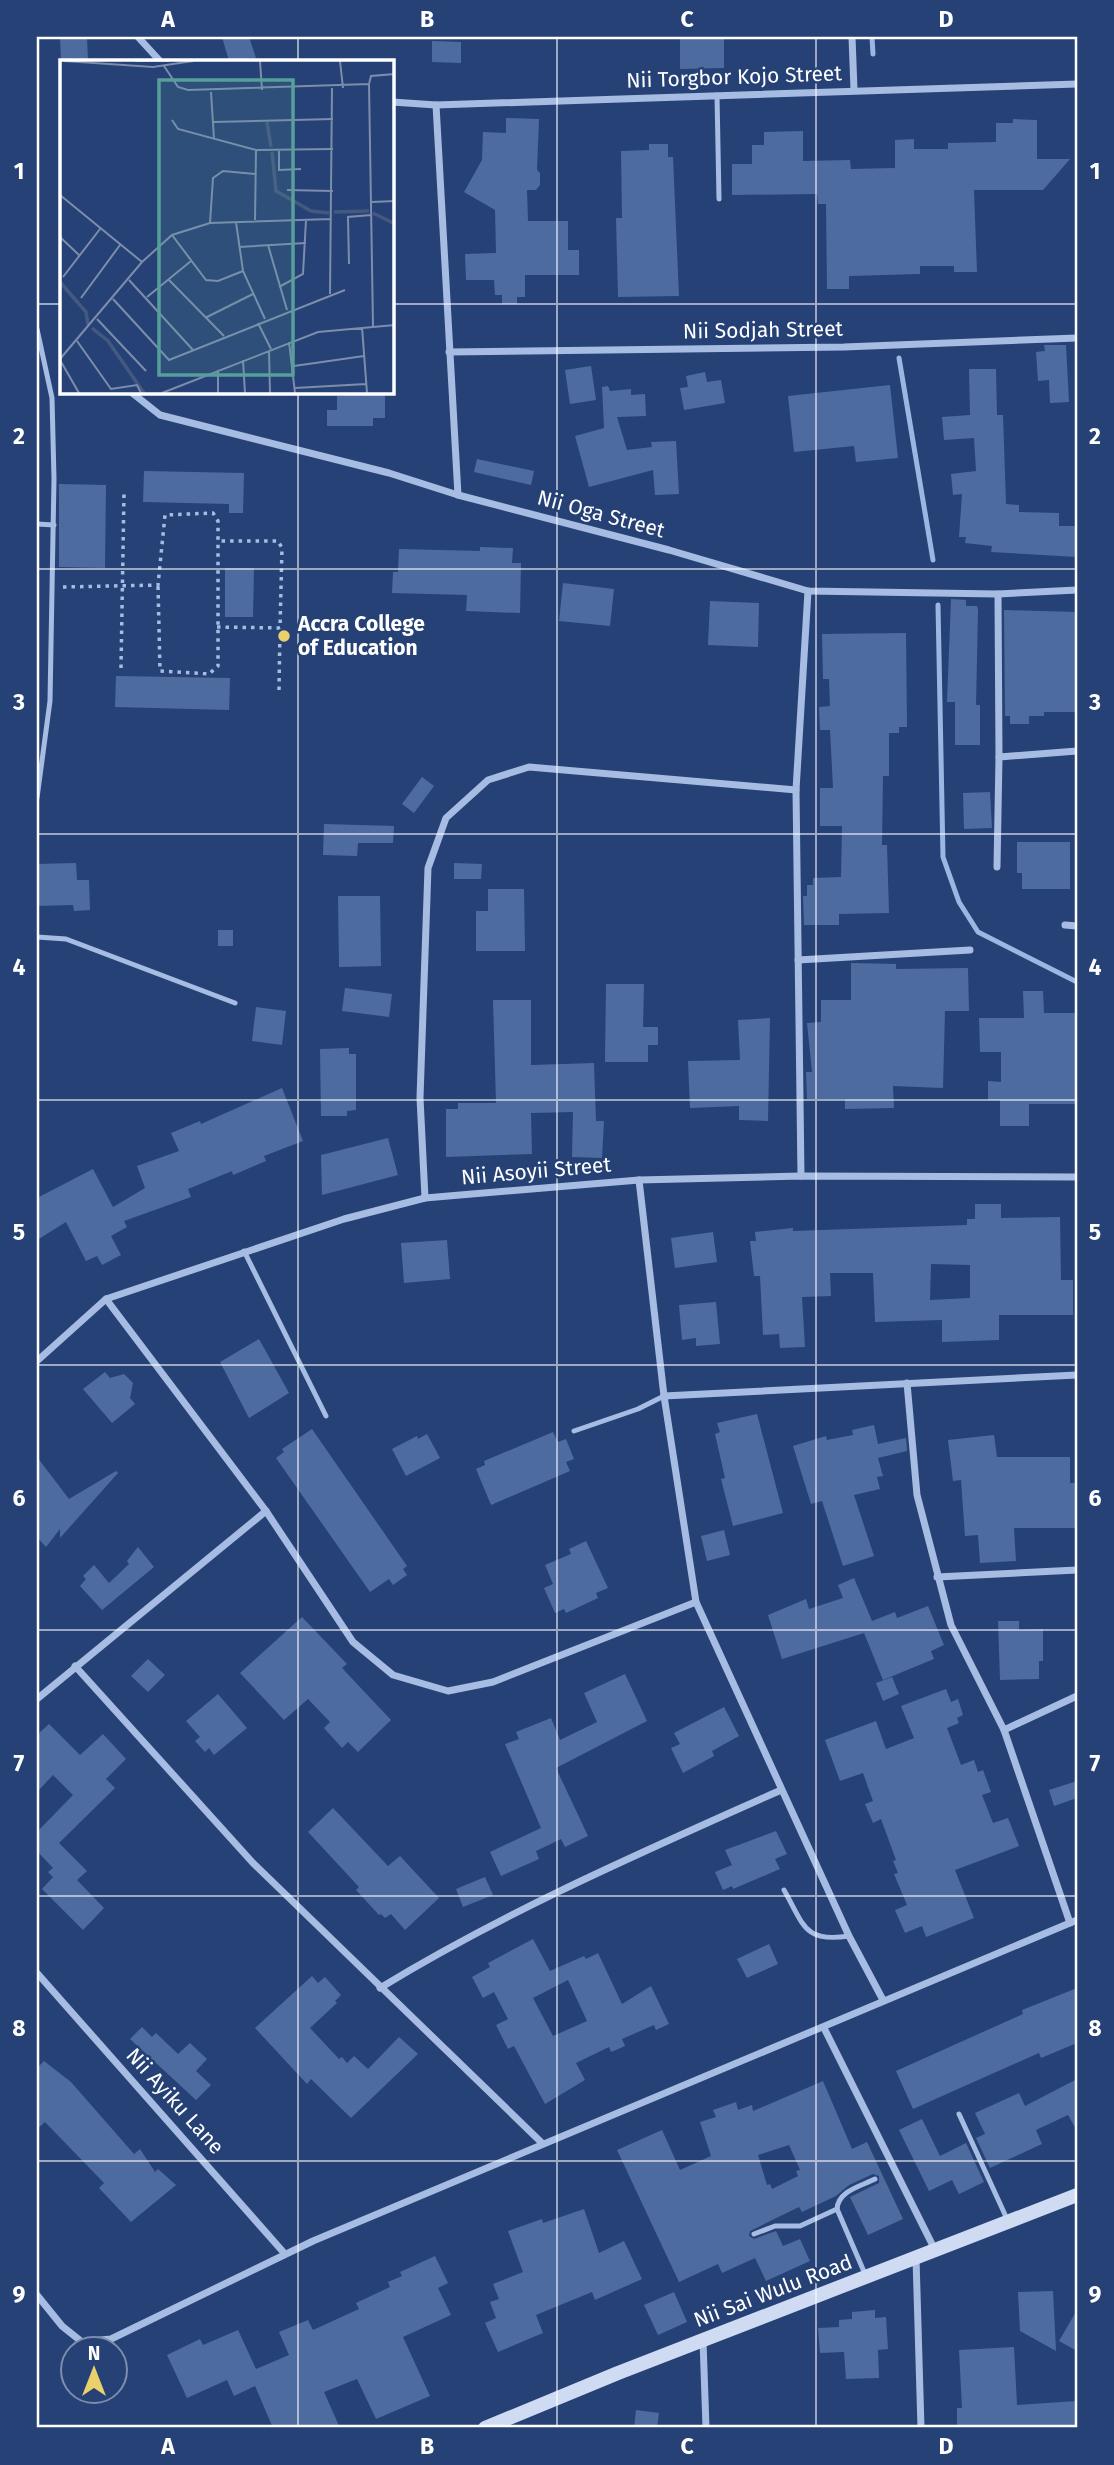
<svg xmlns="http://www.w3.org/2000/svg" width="1114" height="2465" font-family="'Fira Sans',sans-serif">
<rect width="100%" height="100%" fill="#264175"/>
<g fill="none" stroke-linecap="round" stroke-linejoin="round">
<!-- stream -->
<g stroke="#9bb6e2" stroke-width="5">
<polyline points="872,37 873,54"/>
<polyline points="899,358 933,560"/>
<polyline points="938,605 943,857 959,902 978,932 1077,982"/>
</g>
</g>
<!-- building -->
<g fill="#4e6b9f" fill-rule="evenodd">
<polygon points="60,37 87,37 88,61 61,61"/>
<polygon points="222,37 249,37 256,58 229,61"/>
<polygon points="680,37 724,37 724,68 680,69"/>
<polygon points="432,41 461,42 461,63 432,62"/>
<polygon points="506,118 539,119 537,170 540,173 540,185 536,190 527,190 528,221 568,221 568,250 579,250 579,275 525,275 525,297 517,297 517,304 502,304 502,295 495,295 494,280 466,280 465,254 496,253 495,210 464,192 482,160 483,132 506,133"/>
<polygon points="1013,119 1037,120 1037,159 1070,159 1043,190 974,190 977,272 954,272 954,266 920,266 920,274 849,276 849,289 827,289 826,204 818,204 817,194 732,195 732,164 752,164 752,145 764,145 764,132 803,131 803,161 850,160 851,169 895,168 895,140 914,139 914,149 948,149 948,143 996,142 996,123 1013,123"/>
<polygon points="649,144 668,144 668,157 673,157 679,296 618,297 616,218 622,218 621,151 649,150"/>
<polygon points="1044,345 1066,345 1069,402 1050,403 1049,380 1038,381 1036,352 1045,351"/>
<polygon points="591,366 596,400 570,404 565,370"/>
<polygon points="969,369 996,369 997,415 1003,415 1006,504 1019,505 1019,512 1059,513 1059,526 1077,526 1077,557 991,552 992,546 965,543 966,537 959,537 962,494 953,495 951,474 976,471 974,438 944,440 942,417 970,415"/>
<polygon points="705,372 707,382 721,380 725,403 684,410 680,388 688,387 686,376"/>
<polygon points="890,385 898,458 856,462 854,446 794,452 788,396"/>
<polygon points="608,386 610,391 631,389 631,395 645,394 646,416 617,417 627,450 652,447 651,442 676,441 679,494 655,495 653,470 589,487 575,436 604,428 602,387"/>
<polygon points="343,392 385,392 385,418 373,418 373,426 327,426 327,410 337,410 337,396 343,396"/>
<polygon points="477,459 534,471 531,485 474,472"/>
<polygon points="144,471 244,473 243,513 229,513 229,504 143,502"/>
<polygon points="59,484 106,485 105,568 59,567"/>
<polygon points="480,547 513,548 512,563 521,563 520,613 466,611 467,595 392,593 393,572 398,572 399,549 480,551"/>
<polygon points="225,568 254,568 253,617 225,617"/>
<polygon points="563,583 614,589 610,626 559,621"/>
<polygon points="951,599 966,600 966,606 977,606 978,610 976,705 980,705 980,745 955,745 955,702 947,702"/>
<polygon points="710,601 759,603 758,647 708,645"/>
<polygon points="1004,610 1077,612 1077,712 1044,712 1044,716 1029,716 1029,724 1010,724 1010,716 1005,716"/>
<polygon points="906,633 907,727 899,727 899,733 889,733 889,776 883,776 882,845 887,845 889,913 839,914 839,925 804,925 803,896 807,896 807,885 813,885 813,878 841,877 842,826 820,826 820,788 833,788 830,730 820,730 819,707 830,706 829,679 823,679 822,634"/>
<polygon points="116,676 230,678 229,710 115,707"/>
<polygon points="422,777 434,786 414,813 402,804"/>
<polygon points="990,792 992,828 964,829 963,793"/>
<polygon points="324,824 394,826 393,843 358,843 357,856 323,855"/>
<polygon points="1017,842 1070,842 1070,889 1022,889 1022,873 1017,873"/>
<polygon points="76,863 77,880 89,880 90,910 74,911 73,905 37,906 37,864"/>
<polygon points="454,863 482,864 481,879 454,879"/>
<polygon points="488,889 524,889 525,951 476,951 476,911 488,911"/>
<polygon points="338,896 380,896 381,966 339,967"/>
<rect x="218" y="930" width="15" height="16"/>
<polygon points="851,963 896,964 896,969 968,968 969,1011 945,1011 943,1088 893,1086 894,1108 845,1109 845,1099 807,1099 806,1072 812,1072 807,1023 821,1022 821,1000 851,1000"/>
<polygon points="606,984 644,984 643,1027 658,1027 658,1045 648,1045 648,1062 605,1062"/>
<polygon points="345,988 392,994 389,1017 342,1011"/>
<polygon points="1023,991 1043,991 1044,1013 1077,1013 1077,1104 1029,1104 1029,1126 1000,1126 1000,1100 988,1100 988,1081 1001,1082 1001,1052 980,1052 979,1018 1024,1018"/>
<polygon points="493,1000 531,1000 531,1065 594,1063 596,1121 604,1121 602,1158 572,1157 573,1112 531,1113 532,1154 446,1157 446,1109 458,1109 458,1103 496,1103"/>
<polygon points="256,1007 286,1011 282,1045 252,1041"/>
<polygon points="770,1018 768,1121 739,1120 739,1106 690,1108 688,1061 740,1060 738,1020"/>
<polygon points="349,1048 349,1054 356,1054 356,1110 347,1111 347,1116 321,1116 320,1049"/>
<polygon points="282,1088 303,1141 264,1156 266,1161 233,1175 232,1171 188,1189 191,1197 124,1221 127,1227 111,1236 121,1255 102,1265 97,1256 86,1261 66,1222 37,1240 37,1198 93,1169 113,1207 145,1188 137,1166 179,1151 171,1133 200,1121 201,1124"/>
<polygon points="388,1138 398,1175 322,1195 321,1155"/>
<path d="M975,1204H1001V1218L1060,1217L1061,1280H1073V1315H999V1340L942,1342V1320L875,1322L873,1273H830L831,1296L802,1297L805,1347L780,1348L779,1334L763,1335L760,1276H754L750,1241H756L755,1232L793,1228V1231L967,1225V1219H975ZM931,1264L970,1265V1298L930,1300Z"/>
<polygon points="713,1232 717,1262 675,1268 671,1238"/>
<polygon points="447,1240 450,1279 404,1283 401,1243"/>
<polygon points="716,1302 720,1344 696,1346 696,1338 682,1340 679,1305"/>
<polygon points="259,1339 289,1393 249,1418 220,1362"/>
<polygon points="105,1372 110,1378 124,1374 133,1383 130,1398 135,1404 112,1423 83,1389"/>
<polygon points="757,1414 783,1513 733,1526 721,1479 725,1478 715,1434 720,1432 717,1423"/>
<polygon points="874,1425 878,1444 906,1438 907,1451 878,1458 883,1476 877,1477 880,1489 854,1495 874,1556 843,1566 822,1501 811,1504 793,1446 826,1436 827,1440 853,1435 852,1430"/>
<polygon points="312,1429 407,1566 403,1569 407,1575 393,1585 389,1579 370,1592 276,1458 284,1452 282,1449"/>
<polygon points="553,1432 558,1442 566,1439 574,1459 566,1462 570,1471 491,1505 476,1469 485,1465 484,1461"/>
<polygon points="427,1434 440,1458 406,1476 392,1449 417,1436 418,1439"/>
<polygon points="994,1435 997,1457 1070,1457 1070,1483 1075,1483 1075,1528 1014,1528 1016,1561 980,1563 978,1535 965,1536 961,1480 953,1481 948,1440"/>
<polygon points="37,1457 69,1499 116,1471 118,1473 60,1538 60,1529 46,1547 37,1537"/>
<polygon points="724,1530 730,1555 707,1561 701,1536"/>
<polygon points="586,1541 608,1588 596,1593 598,1598 566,1613 564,1609 555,1613 544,1588 553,1584 545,1565 571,1554 569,1549"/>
<polygon points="138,1547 154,1567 102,1610 80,1586 86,1579 83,1576 94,1565 109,1583 129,1564 127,1561"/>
<polygon points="854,1578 872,1621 895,1612 897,1618 928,1606 944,1645 931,1651 934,1659 883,1680 864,1633 782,1659 768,1615 806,1599 809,1609 843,1598 838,1585"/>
<polygon points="302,1617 347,1664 342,1668 391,1720 358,1752 348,1742 342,1748 324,1728 330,1722 308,1699 284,1720 240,1673"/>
<polygon points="998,1621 1019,1621 1019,1630 1043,1629 1043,1661 1039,1661 1039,1679 1000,1680"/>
<polygon points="148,1659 165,1675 148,1692 131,1676"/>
<polygon points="625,1674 647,1721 556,1768 588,1836 565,1847 561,1839 536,1851 539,1859 501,1876 490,1852 541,1828 505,1744 519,1739 516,1732 551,1718 560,1740 597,1722 584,1693"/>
<polygon points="892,1677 899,1694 883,1701 876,1683"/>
<polygon points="946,1689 951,1702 958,1699 963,1715 957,1718 959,1723 947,1728 961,1765 974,1760 978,1772 983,1770 991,1792 982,1795 993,1823 1008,1818 1019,1846 955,1870 974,1918 926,1937 922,1926 905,1933 895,1910 907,1905 894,1874 898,1873 893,1861 896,1860 881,1819 873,1823 865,1804 873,1801 863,1773 840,1781 825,1740 876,1721 886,1749 914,1738 901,1706"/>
<polygon points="218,1694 247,1728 214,1755 209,1748 205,1752 195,1741 200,1737 186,1721"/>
<polygon points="724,1707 739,1736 712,1751 714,1756 683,1773 671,1748 680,1744 674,1733"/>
<polygon points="49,1724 80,1755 103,1734 126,1759 106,1779 115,1788 59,1843 87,1871 77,1880 104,1908 83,1930 42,1889 53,1877 48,1872 53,1868 37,1851 37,1832 73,1795 53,1775 37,1792 37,1735"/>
<polygon points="1077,1781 1077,1798 1054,1806 1049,1790"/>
<polygon points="333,1808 388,1866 400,1856 439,1898 405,1930 391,1914 385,1918 381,1914 379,1915 356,1890 359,1887 308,1832"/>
<polygon points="776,1831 787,1854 775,1859 780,1869 733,1889 732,1886 723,1890 715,1872 732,1865 725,1850"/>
<polygon points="485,1877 493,1895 463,1907 456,1889"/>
<path d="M533,1939L550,1971L584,1956L586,1959L598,1953L622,2004L651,1986L669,2024L656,2030L654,2025L622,2039L625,2046L611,2052L609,2047L576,2063L585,2080L545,2104L514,2046L508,2049L496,2025L508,2019L494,1992L483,1998L472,1977L490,1967L488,1963ZM568,1980L587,2021L553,2036L533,1998Z"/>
<polygon points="769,1944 778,1964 747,1978 737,1959"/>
<polygon points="312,1976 318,1983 325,1977 341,1995 335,2001 337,2003 310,2028 339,2059 342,2057 347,2063 354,2056 368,2069 399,2037 418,2054 351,2118 311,2079 307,2084 255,2028"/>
<polygon points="1077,1988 1077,2043 1041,2058 1039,2053 913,2109 896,2071 1023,2014 1022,2010"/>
<polygon points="142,2027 152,2037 156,2033 178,2054 190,2043 207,2059 196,2071 211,2085 196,2100 130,2039"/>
<polygon points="44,2061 71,2082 134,2154 140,2149 155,2172 158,2169 176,2185 131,2222 99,2188 104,2183 45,2122 37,2129 37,2068"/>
<polygon points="1077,2079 1077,2131 1068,2115 1036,2130 1042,2144 990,2168 976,2138 985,2134 975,2113 1019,2093 1025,2106"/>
<path d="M823,2081L852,2149L867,2142L903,2219L868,2235L850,2197L879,2183V2176L873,2174L849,2185L836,2196L802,2212L799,2207L750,2231L749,2236L754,2239L776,2231L783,2246L800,2239L810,2261L766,2281L755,2258L722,2273L718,2264L679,2282L617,2150L662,2130L680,2170L711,2156L700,2122L716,2117L713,2110L736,2102L738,2110L752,2105L753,2111ZM789,2145L800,2170L796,2171L798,2176L772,2189L770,2184L767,2185L758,2155Z"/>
<polygon points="922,2119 940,2156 966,2143 984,2182 959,2194 952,2180 929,2191 899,2130"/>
<polygon points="584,2209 599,2253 624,2241 642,2279 595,2300 592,2292 536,2315 543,2333 498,2352 485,2323 496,2318 490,2302 499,2299 493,2284 523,2272 508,2231 542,2219 543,2223"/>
<polygon points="435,2256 448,2283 438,2288 451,2315 403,2337 430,2396 376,2419 357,2379 324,2392 340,2428 273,2428 255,2386 234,2396 227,2380 187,2398 167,2355 200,2339 203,2345 238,2330 256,2369 289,2355 279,2332 308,2320 313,2330 359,2309 356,2303 390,2287 388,2282 402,2276 400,2272"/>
<polygon points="1053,2291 1056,2351 1020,2331 1018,2292"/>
<polygon points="674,2292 687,2322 658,2335 644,2305"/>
<polygon points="875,2310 875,2318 886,2317 888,2349 878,2350 879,2378 846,2379 844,2352 820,2353 818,2328 839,2327 839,2320 852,2319 852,2312"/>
<polygon points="1077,2310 1077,2351 1059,2341"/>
<polygon points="1014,2347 1017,2405 1077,2401 1077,2428 957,2428 957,2408 962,2408 959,2350"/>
<polygon points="636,2410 659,2413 657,2428 634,2428"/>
</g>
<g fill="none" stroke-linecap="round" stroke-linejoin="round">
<!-- path -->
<g stroke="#a6bce2" stroke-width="3.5" stroke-dasharray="3.5 5" stroke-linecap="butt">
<polyline points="63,587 158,585 165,515 213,513 218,521 218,666 209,674 160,671 158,585"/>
<polyline points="217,627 280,628 282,548 278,541 218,541"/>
<polyline points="121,668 124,493"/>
<polyline points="279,690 280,628"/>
</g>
<!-- lane -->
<g stroke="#a6bce2" stroke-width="5">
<polyline points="717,95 719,199"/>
<polyline points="37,329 52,398 54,479 50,701 37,798"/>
<polyline points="37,524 54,525"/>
<polyline points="37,937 66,939 235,1003"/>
<polyline points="244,1251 326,1416"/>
<polyline points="574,1431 638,1409 664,1396"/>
<path d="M784,1890C804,1925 804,1943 849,1936"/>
<polyline points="959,2114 1007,2219"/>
<polyline points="754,2234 775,2226 800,2226 837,2209"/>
<path d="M865,2274L837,2209C838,2191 861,2186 875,2179"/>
</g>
<!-- street -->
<g stroke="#a6bce2" stroke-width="7">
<polyline points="138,37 160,61"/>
<polyline points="852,37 854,90"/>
<polyline points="392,102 436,105 1077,84"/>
<polyline points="436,105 458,495"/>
<polyline points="449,352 844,347 1077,338"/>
<polyline points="131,392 160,415 389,473 458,495 669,550 808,591 998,594 1077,590"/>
<polyline points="998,594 999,757 1077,751"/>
<polyline points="997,867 999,757"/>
<polyline points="1065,925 1077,926"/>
<polyline points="798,960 970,950"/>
<polyline points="801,1176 796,790 808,591"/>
<polyline points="639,1180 664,1396 696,1602 849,1936 883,2000"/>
<polyline points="425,1198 420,1098 428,868 446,818 488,780 529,767 796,790"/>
<polyline points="106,1299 266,1511 353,1642 393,1675 448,1691 493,1682 696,1602"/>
<polyline points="37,1361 106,1299 344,1219 425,1198 639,1180 801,1176 1077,1177"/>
<polyline points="907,1383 917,1495 951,1625 1004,1730 1070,1923"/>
<polyline points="664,1396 1077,1375"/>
<polyline points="937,1577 1077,1570"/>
<polyline points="75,1666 253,1863 542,2143"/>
<polyline points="37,1699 266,1511"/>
<polyline points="1004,1730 1077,1696"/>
<polyline points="37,1973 285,2254"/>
<path d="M380,1988C508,1910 645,1851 781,1790"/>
<polyline points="824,2028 935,2250"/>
<polyline points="916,2258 921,2428"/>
<polyline points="37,2295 62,2326 82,2342 111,2339 313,2241 1077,1920"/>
<polyline points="703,2340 706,2428"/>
</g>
<!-- secondary -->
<polyline stroke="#cfdbf2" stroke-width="14" points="485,2428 618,2373 1077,2195"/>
</g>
<!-- grid -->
<path fill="none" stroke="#fff" stroke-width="2" stroke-opacity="0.55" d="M298,37V61M557,37V2428M816,37V2428M37,304H61M392,304H1077M298,392V2428M37,569H1077M37,834H1077M37,1100H1077M37,1365H1077M37,1630H1077M37,1896H1077M37,2161H1077"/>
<!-- markers -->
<circle fill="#ead16c" stroke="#264175" stroke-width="2.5" cx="284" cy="636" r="7"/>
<g text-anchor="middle" stroke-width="5" stroke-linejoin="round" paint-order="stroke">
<!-- street labels -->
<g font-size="21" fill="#fff" stroke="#264175">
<text transform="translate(734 77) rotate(-2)" y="7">Nii Torgbor Kojo Street</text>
<text transform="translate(763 330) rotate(-1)" y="7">Nii Sodjah Street</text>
<text transform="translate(601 514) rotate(15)" y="7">Nii Oga Street</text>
<text transform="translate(536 1171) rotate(-5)" y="7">Nii Asoyii Street</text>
<text transform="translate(175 2101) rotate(48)" y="7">Nii Ayiku Lane</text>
<text transform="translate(773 2291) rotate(-21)" y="7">Nii Sai Wulu Road</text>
</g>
<!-- poi labels -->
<g font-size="21" font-weight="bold" fill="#fff" stroke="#264175" text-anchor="start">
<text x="298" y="631">Accra College<tspan x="298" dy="24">of Education</tspan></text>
</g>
</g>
<!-- overview -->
<g transform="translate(60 60)">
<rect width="334" height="334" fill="#264175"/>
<path fill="none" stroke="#44597f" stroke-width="3.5" d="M207,62L211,87M212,92L216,131L251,151L269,153M274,152L309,151M313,153L335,164M0,222L26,252L28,265M32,268L48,281L84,333"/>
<path fill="none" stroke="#7d8dac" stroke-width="2" d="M4,1L93,7L133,1M75,1H110M200,1L202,30M280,1L283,28M104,6L118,27L128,30L309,24M151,32L154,79M112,60L118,69L196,90L273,89M153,62L273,59M219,91V110L241,109M227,130L273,131M0,135L82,202M312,142L335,141M195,160L196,90M176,162L183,211L205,259M150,163L153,118L163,111L195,114M112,175L146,220L158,221L183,211M0,177L19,195M208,185L227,250M179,187L246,183M289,204L288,157L311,155M3,217L40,169M108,219L164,276M69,220L133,290M219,227L243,214L246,160M270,234L272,28M87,237L131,201M21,238L60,185M53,239L109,300L285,230M145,258L193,234M37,259L86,311M198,263L211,289M313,266L309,24L311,16L335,14M302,267L307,333M17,281L51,329L77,325L81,333M229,282L235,333M209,290L210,333M0,299L82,202L112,175L150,163L271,159M0,300L19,333M183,300L185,333M234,306L304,296M158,310V333M235,328L306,324M102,333L258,272L335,265"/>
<path fill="#579f9a" fill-opacity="0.15" stroke="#579f9a" stroke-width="3.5" d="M99,20H233V315H99Z"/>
<rect width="334" height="334" fill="none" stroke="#fff" stroke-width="3.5"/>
</g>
<!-- border -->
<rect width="1114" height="2465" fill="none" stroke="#264175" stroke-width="77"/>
<!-- north arrow -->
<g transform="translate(94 2370)"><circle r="33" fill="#264175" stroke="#7d8dac" stroke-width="2"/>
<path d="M0-5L12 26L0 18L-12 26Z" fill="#ead16c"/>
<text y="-10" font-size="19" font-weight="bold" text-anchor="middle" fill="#ffffff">N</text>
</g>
<rect x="38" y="38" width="1038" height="2388" fill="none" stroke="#fff" stroke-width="2.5"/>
<g font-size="23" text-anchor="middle" font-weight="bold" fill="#fff">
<text x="168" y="27">A</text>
<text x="427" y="27">B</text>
<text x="687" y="27">C</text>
<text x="946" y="27">D</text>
<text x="19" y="179">1</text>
<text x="1095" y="179">1</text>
<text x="19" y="444">2</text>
<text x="1095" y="444">2</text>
<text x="19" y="710">3</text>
<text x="1095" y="710">3</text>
<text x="19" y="975">4</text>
<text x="1095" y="975">4</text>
<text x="19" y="1240">5</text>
<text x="1095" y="1240">5</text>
<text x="19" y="1506">6</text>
<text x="1095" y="1506">6</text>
<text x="19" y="1771">7</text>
<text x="1095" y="1771">7</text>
<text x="19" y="2036">8</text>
<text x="1095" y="2036">8</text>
<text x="19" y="2302">9</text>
<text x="1095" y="2302">9</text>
<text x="168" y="2454">A</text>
<text x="427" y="2454">B</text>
<text x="687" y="2454">C</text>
<text x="946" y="2454">D</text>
</g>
</svg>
